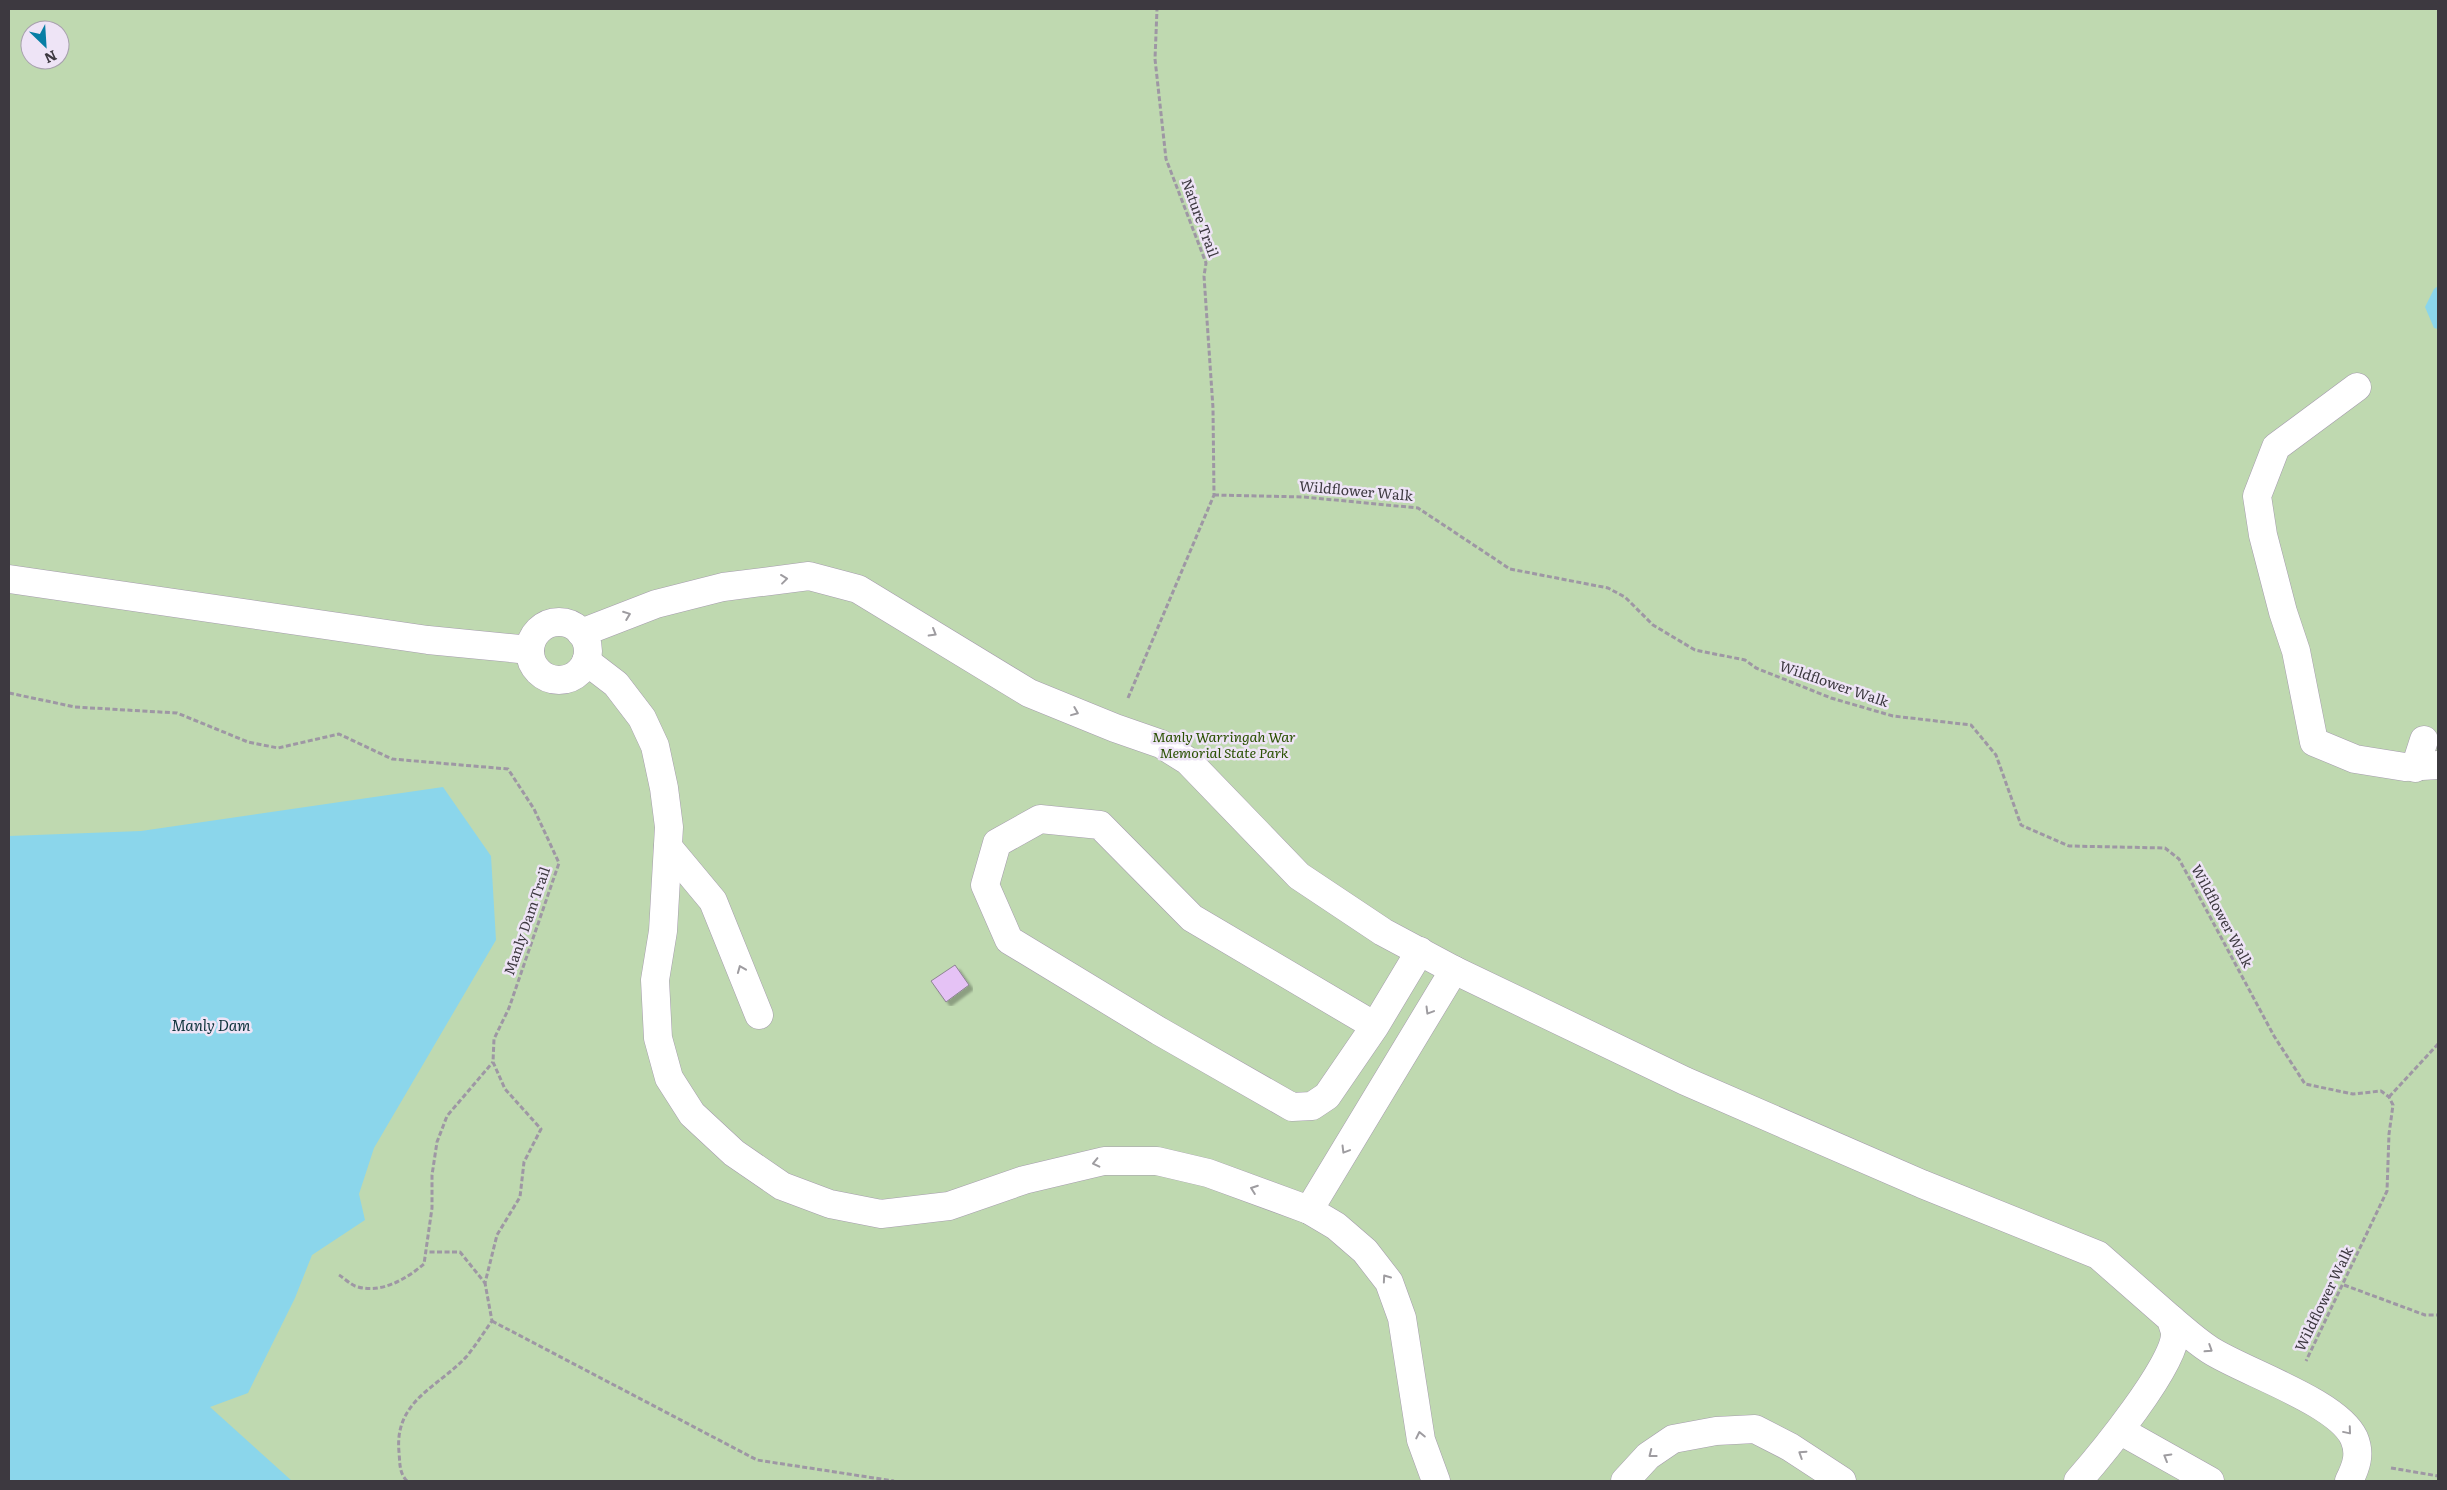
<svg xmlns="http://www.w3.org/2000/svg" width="2447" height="1490" font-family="Literata,serif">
<defs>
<filter id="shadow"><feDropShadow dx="4.5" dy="4.5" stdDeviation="1" flood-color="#0004"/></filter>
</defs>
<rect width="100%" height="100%" fill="#eee4f6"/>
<!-- green -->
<path fill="#bfd9b0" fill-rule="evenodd" d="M9,9H2438V1481H9ZM30,30H60V60H30Z"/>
<!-- water -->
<g fill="#8bd6eb">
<polygon points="2438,286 2438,329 2434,328 2425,307 2434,289"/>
<polygon points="443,787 491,856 496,940 374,1148 359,1194 365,1220 312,1255 295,1298 248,1393 210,1407 292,1481 9,1481 9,836 141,831"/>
</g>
<!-- building -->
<polygon fill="#e5c2f5" stroke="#8d8392" filter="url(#shadow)" points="955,965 969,985 946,1002 931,981"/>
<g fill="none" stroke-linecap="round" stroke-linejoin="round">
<defs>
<g id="minor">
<polyline points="2357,387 2276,447 2257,496 2263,535 2283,612 2296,651 2314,742 2355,759 2405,767 2438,765"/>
<polyline points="9,579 428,640 530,650"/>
<circle cx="559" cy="651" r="29"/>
<path d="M581,633L656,604L723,587L809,576L858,589L1029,693L1115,728L1161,744L1188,761L1299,876L1383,932L1454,970L1685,1081L1922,1184L2098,1255L2171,1319C2172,1324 2175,1330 2175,1334C2175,1365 2100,1456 2078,1481"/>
<polyline points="586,661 616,684 642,718 655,746 664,788 669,827 663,931 655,980 658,1038 669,1078 692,1114 734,1153 782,1186 830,1204 881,1214 949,1206 1024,1180 1104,1161 1157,1161 1208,1173 1309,1210 1336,1226 1365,1251 1389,1282 1402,1318 1421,1440 1436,1481"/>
<polyline points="2415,768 2424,740"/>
<polyline points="668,847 713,901 759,1015"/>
<polyline points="1375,1026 1192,918 1100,825 1040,819 997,843 985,885 1009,940 1159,1031 1292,1107 1312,1106 1327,1096 1375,1026 1420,951"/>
<polyline points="1309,1210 1454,970"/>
<path d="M2171,1319C2183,1329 2196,1341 2210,1350C2244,1372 2338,1402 2354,1438C2361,1454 2356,1467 2349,1481"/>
<polyline points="2121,1431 2210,1481"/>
<polyline points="1625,1481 1648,1456 1673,1439 1716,1431 1755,1429 1790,1447 1842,1481"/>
</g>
</defs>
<!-- minor casing -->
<use href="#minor" stroke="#a59cad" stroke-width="29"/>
<!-- path -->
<g stroke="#9e97a4" stroke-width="3" stroke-dasharray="5 2.5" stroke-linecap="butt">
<polyline points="1214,495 1304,497 1418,508 1510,569 1608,588 1625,597 1653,625 1695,650 1745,660 1756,668 1831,698 1893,716 1971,725 1996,755 2021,825 2069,846 2165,848 2179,859 2274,1036 2305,1084 2353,1094 2381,1091 2389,1097 2393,1105 2389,1134 2387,1191 2306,1361"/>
<polyline points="9,693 75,707 177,713 248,742 278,748 339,734 392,759 508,769 534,809 559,863 509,1008 494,1039 493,1062 505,1089 541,1129 524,1162 520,1197 497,1235 485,1283 460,1252 425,1252"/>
<polyline points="1128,698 1214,495 1213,408 1204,276 1206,263 1166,159 1155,59 1157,9"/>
<polyline points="2389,1097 2438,1044"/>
<path d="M339,1275C344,1278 350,1284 355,1286C380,1295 406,1279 424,1264L432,1208V1175L437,1142L447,1116L493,1062"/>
<polyline points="2344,1285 2425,1315 2438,1315"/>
<polyline points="492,1321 757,1460 894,1481"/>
<polyline points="2391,1468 2438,1476"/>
<path d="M407,1481C399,1473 400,1463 399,1452C394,1400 439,1387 467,1356C476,1345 484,1332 492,1321L485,1283"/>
</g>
<!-- minor -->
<use href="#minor" stroke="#fff" stroke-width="28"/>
</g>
<!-- one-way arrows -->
<defs><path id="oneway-chevron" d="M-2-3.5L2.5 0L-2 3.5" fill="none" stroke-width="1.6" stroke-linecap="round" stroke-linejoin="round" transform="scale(1.25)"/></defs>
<g stroke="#9e9ca0">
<use href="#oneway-chevron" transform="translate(784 579) rotate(-7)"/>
<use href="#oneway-chevron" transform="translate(627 615) rotate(-21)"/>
<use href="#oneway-chevron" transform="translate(933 633) rotate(30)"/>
<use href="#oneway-chevron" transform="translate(1075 712) rotate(22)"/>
<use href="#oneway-chevron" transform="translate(741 969) rotate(-112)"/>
<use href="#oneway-chevron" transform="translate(1429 1011) rotate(121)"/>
<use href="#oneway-chevron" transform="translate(1345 1150) rotate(121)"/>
<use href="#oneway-chevron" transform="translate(1096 1163) rotate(167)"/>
<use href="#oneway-chevron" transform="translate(1254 1189) rotate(-160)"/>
<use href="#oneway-chevron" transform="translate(1386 1278) rotate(-125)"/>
<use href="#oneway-chevron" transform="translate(2209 1349) rotate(33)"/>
<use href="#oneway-chevron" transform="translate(2348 1431) rotate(50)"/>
<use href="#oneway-chevron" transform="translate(1420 1435) rotate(-102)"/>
<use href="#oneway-chevron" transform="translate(1652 1454) rotate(142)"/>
<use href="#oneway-chevron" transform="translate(1802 1454) rotate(-147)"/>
<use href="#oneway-chevron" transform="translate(2167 1457) rotate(-150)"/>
</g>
<g text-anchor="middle" stroke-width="5" stroke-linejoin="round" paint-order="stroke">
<!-- street labels -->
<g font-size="14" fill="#3d3940" stroke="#eee4f6">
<text transform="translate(1200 218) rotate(70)" y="5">Nature Trail</text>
<text transform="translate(1356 491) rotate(5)" y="5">Wildflower Walk</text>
<text transform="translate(1834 684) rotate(19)" y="5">Wildflower Walk</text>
<text transform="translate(2222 916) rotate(62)" y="5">Wildflower Walk</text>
<text transform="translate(527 921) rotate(-71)" y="5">Manly Dam Trail</text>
<text transform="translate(2324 1299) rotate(-64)" y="5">Wildflower Walk</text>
</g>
<!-- park labels -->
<g font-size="14" font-style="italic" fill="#2a5002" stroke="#eee4f6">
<text x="1224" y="742">Manly Warringah War<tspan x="1224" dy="16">Memorial State Park</tspan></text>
</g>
<!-- water labels -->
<g font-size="15" font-style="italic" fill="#0d323b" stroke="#eee4f6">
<text x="211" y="1031">Manly Dam</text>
</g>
</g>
<!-- border -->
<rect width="2447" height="1490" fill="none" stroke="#3d3940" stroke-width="20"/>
<!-- north arrow -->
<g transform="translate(45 45) rotate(155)"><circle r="24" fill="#eee4f6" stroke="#a7a0ad"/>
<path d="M0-4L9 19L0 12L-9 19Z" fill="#087ea5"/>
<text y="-8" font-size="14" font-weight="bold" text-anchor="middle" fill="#3d3940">N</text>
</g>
</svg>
